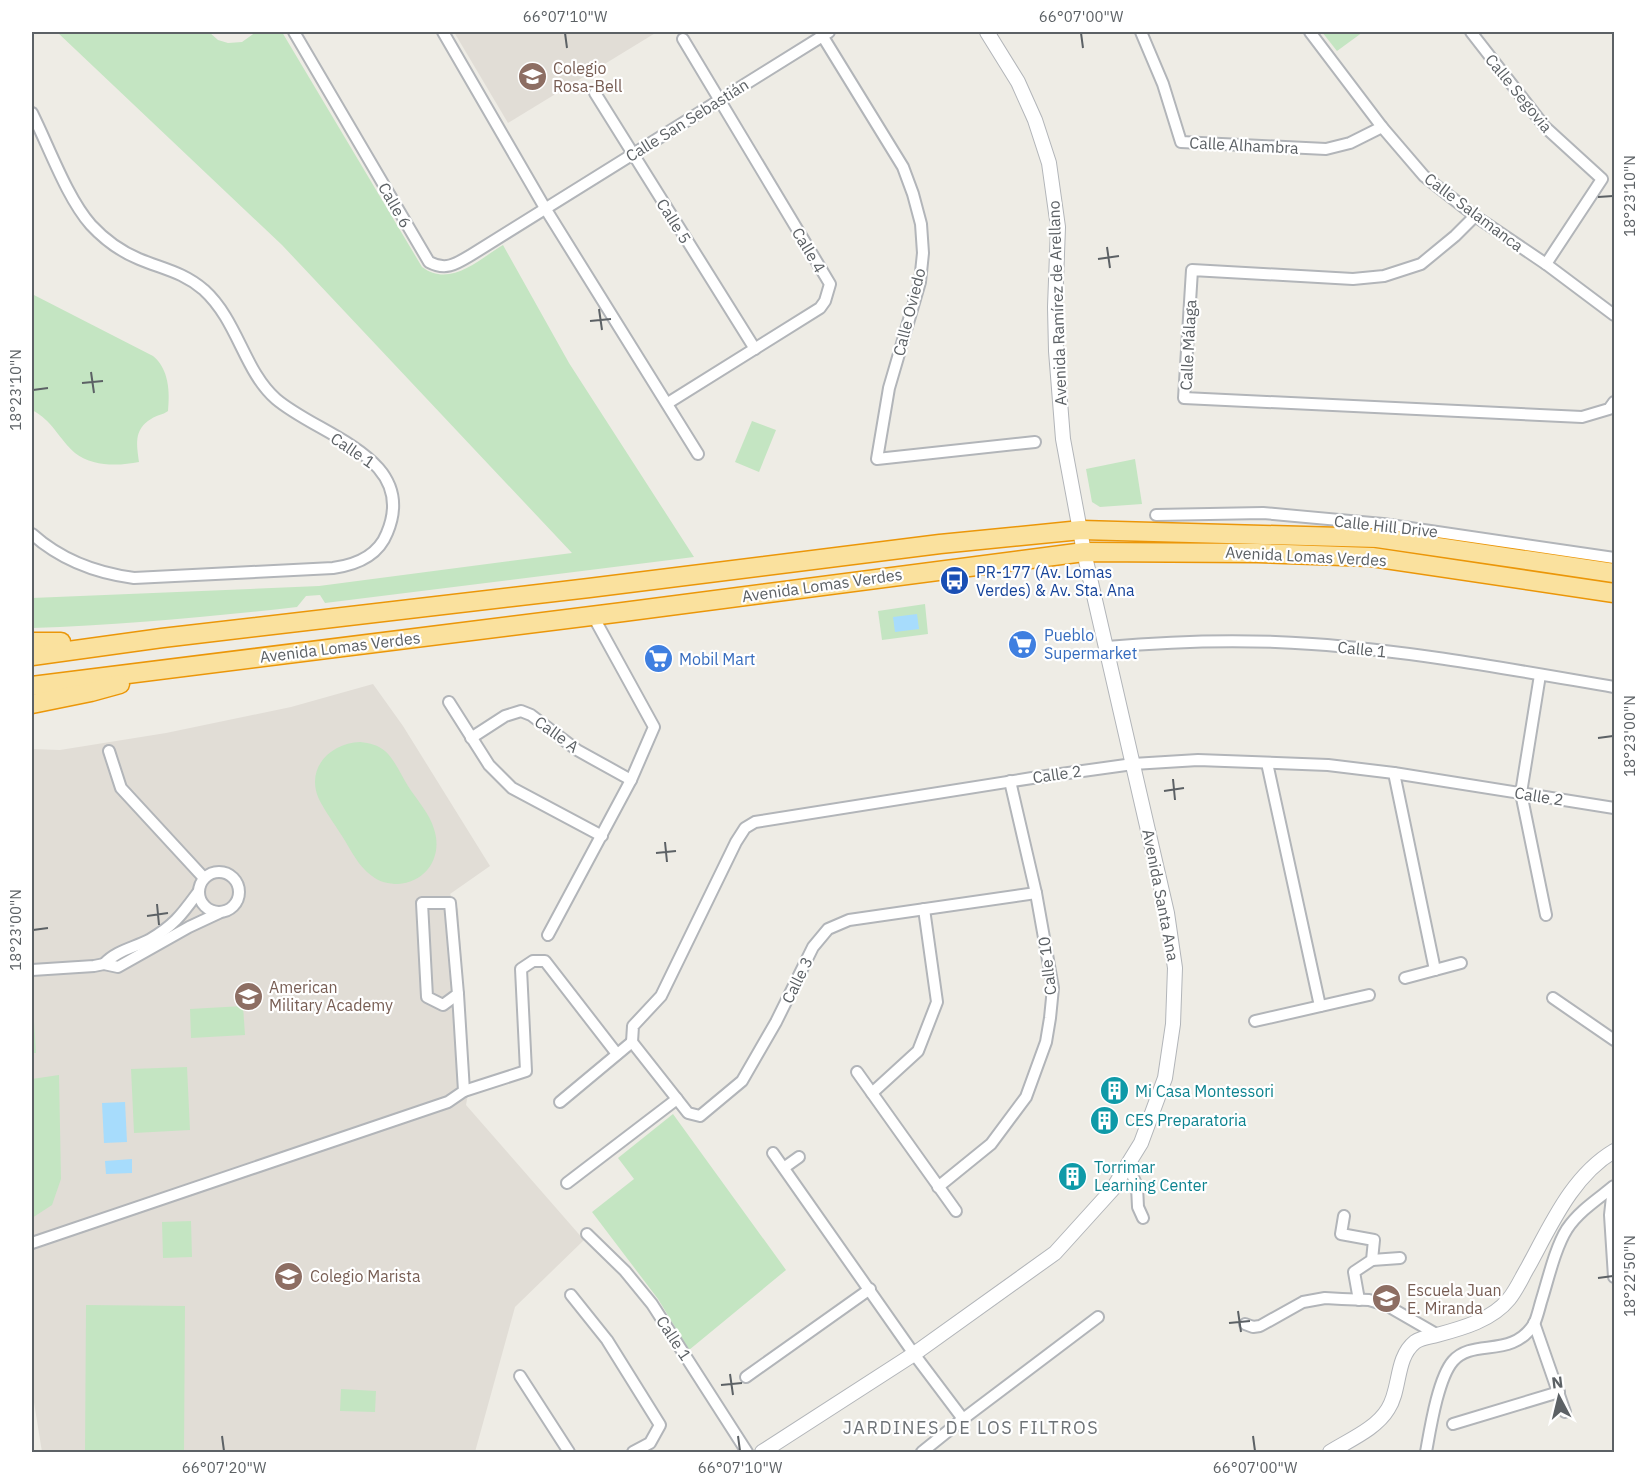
<svg xmlns="http://www.w3.org/2000/svg" width="1646" height="1484" font-family="'IBM Plex Sans',sans-serif">
<rect width="100%" height="100%" fill="#eeece5"/>
<!-- education -->
<g fill="#e1ddd6">
<polygon points="454,32 657,32 508,123"/>
<polygon points="373,684 403,726 490,866 450,894 458,909 470,1083 466,1105 584,1240 515,1307 475,1452 42,1452 32,1390 32,749 60,750 166,733 291,707"/>
</g>
<!-- green -->
<g fill="#c4e5c2">
<path d="M57,32H209L218,40L228,43L242,42L256,32H282L422,267C450,288 478,260 503,245L569,363L694,557L325,603L320,595L306,596L297,607C208,617 120,625 32,628V598L319,586L572,553L282,245Z"/>
<polygon points="1322,32 1363,32 1337,51"/>
<path d="M32,294L153,356C169,369 170,392 168,411C163,415 156,415 151,419C133,430 137,445 139,462C119,466 93,467 75,453C59,439 52,420 32,410Z"/>
<polygon points="752,421 776,430 759,472 735,462"/>
<polygon points="1135,459 1142,504 1100,507 1092,502 1086,469"/>
<polygon points="925,604 928,634 882,640 878,611"/>
<path d="M360,742C370,743 378,745 385,751C395,760 401,775 408,786C416,799 430,814 434,829C443,856 427,882 398,884C389,884 379,882 372,876C358,866 351,850 342,836C334,823 324,810 318,797C306,766 332,743 360,742Z"/>
<polygon points="32,1006 33,1006 36,1053 32,1053"/>
<polygon points="243,1006 245,1035 191,1038 190,1009"/>
<polygon points="187,1067 190,1130 134,1133 131,1069"/>
<polygon points="59,1075 61,1179 52,1205 32,1218 32,1079"/>
<polygon points="673,1114 786,1270 689,1350 658,1299 592,1212 634,1179 618,1158"/>
<polygon points="191,1221 192,1257 163,1258 162,1222"/>
<polygon points="86,1305 185,1306 184,1452 85,1452"/>
<polygon points="341,1389 376,1391 375,1412 340,1411"/>
</g>
<!-- water -->
<g fill="#a7dcfc">
<polygon points="917,614 919,629 895,632 893,617"/>
<polygon points="125,1102 127,1142 104,1143 102,1103"/>
<polygon points="132,1159 132,1173 106,1174 105,1161"/>
</g>
<g fill="none" stroke-linecap="round" stroke-linejoin="round">
<defs>
<g id="minor">
<path d="M294,32L429,262C446,271 456,264 471,255L829,32"/>
<polyline points="443,32 545,208 698,454"/>
<polyline points="820,32 903,167 913,194 921,224 923,253 920,282 889,388 877,459 1035,442"/>
<polyline points="1141,32 1163,84 1181,142 1326,149 1350,143 1382,127"/>
<polyline points="1310,32 1382,127 1424,176 1475,216 1546,264 1614,315"/>
<polyline points="1471,32 1545,127 1602,179 1546,264"/>
<polyline points="595,93 755,349"/>
<path d="M32,113C49,147 67,198 91,225C104,239 122,252 139,259C163,269 183,272 204,290C238,321 244,371 276,399C319,436 419,457 387,533C378,556 355,565 333,568L134,578C96,573 61,560 32,534"/>
<polyline points="1475,216 1455,236 1421,264 1384,276 1353,279 1192,270 1184,398 1582,417 1609,409 1614,402"/>
<polyline points="668,403 820,308 825,301 830,284 683,39"/>
<polyline points="1156,515 1263,513 1383,524 1614,558"/>
<path d="M1107,647C1175,641 1244,639 1312,644C1413,651 1514,670 1614,687"/>
<polyline points="1540,675 1521,793 1546,915"/>
<polyline points="449,702 489,765 512,788 602,836"/>
<polyline points="471,738 505,716 521,711 531,715 577,750 631,780"/>
<polyline points="109,751 121,788 204,878"/>
<polyline points="1267,763 1320,1006"/>
<polyline points="1394,773 1435,970"/>
<circle cx="219" cy="892" r="20"/>
<polygon points="422,903 450,903 458,994 443,1005 427,997"/>
<polyline points="548,935 631,780 654,727 593,616"/>
<path d="M104,964C116,951 133,948 149,940C175,925 182,914 199,891"/>
<polyline points="32,970 94,966 104,964 118,967 189,927 219,913"/>
<polyline points="1405,978 1461,963"/>
<polyline points="1553,998 1614,1040"/>
<polyline points="1255,1021 1369,995"/>
<polyline points="632,1042 633,1026 661,996 736,842 745,828 755,822 1032,778 1133,764 1198,760 1328,765 1394,773 1614,808"/>
<polyline points="632,1042 688,1113 700,1116 742,1081 776,1022 813,947 828,929 849,920 1036,893"/>
<polyline points="857,1072 956,1211"/>
<polyline points="464,1091 526,1071 521,969 533,961 545,961 617,1054"/>
<polyline points="872,1093 918,1051 937,1002 924,909"/>
<polyline points="560,1102 632,1042"/>
<polyline points="773,1153 914,1354 963,1419"/>
<polyline points="1128,1166 1137,1186 1138,1207 1143,1218"/>
<polyline points="785,1167 799,1157"/>
<polyline points="567,1183 677,1099"/>
<polyline points="938,1187 991,1144 1026,1097 1046,1042 1050,1018 1053,988 1036,893 1010,781"/>
<polyline points="1613,1187 1610,1215 1614,1277"/>
<polyline points="1344,1216 1341,1234 1374,1240 1372,1260 1354,1272 1359,1300"/>
<polyline points="587,1234 625,1271 652,1304 747,1452"/>
<polyline points="32,1243 448,1102 464,1091 458,994"/>
<polyline points="1372,1260 1400,1258"/>
<polyline points="571,1295 607,1340 660,1425 650,1443 633,1452"/>
<polyline points="1534,1323 1565,1412"/>
<polyline points="1245,1324 1253,1327 1260,1326 1303,1302 1325,1298 1342,1299 1369,1300 1386,1305 1438,1335"/>
<polyline points="520,1376 569,1452"/>
<polyline points="746,1377 870,1289"/>
<polyline points="1453,1424 1559,1392"/>
<polyline points="922,1452 963,1419 1098,1317"/>
<path d="M1426,1452C1430,1430 1438,1378 1453,1361C1473,1338 1512,1359 1534,1324C1537,1318 1539,1309 1541,1302C1548,1280 1555,1248 1567,1229C1579,1211 1598,1199 1614,1186"/>
</g>
<g id="tertiary">
<polyline points="762,1452 914,1354 1055,1253 1112,1190 1141,1143 1165,1078 1173,1024 1175,968 1167,913 1084,552 1063,439 1056,351 1055,307 1058,227 1049,163 1035,120 1018,82 987,32"/>
<path d="M1330,1452C1349,1440 1376,1429 1388,1409C1401,1389 1395,1358 1415,1342C1422,1337 1429,1337 1437,1335C1463,1328 1492,1320 1509,1299C1517,1289 1522,1277 1528,1267C1551,1225 1572,1176 1614,1151"/>
</g>
<g id="trunk">
<polyline points="32,642 61,642"/>
<polyline points="32,656 162,638 589,588 940,544 1081,530 1377,538 1614,573"/>
<polyline points="32,686 623,612 1084,552 1257,553 1372,557 1614,593"/>
<polyline points="32,704 91,692 120,684"/>
</g>
</defs>
<!-- minor casing -->
<use href="#minor" stroke="#b2b5b9" stroke-width="14"/>
<!-- tertiary casing -->
<use href="#tertiary" stroke="#b2b5b9" stroke-width="16"/>
<!-- trunk casing -->
<use href="#trunk" stroke="#eb9608" stroke-width="21"/>
<!-- minor -->
<use href="#minor" stroke="#fff" stroke-width="10"/>
<!-- tertiary -->
<use href="#tertiary" stroke="#fff" stroke-width="14"/>
<!-- trunk -->
<use href="#trunk" stroke="#fae19e" stroke-width="18"/>
</g>
<!-- ticks -->
<path fill="none" stroke="#5c6165" stroke-width="2" d="M565,33L567,48M1081,33L1083,48M1598,197L1613,196M1107,247L1110,268M1098,259L1119,256M599,309L602,330M590,321L611,319M91,372L94,393M82,383L103,381M33,390L48,388M1598,738L1613,736M1173,779L1175,800M1164,791L1184,788M665,842L667,862M656,853L676,851M157,904L159,925M147,916L168,913M33,930L48,928M1598,1278L1613,1276M1238,1311L1241,1332M1229,1323L1250,1321M730,1374L733,1395M721,1385L742,1383M222,1436L224,1451M738,1436L740,1451M1253,1436L1255,1451"/>
<!-- icons -->
<defs>
<symbol id="university-disc" viewBox="-11 -11 22 22"><circle r="9.5" fill="#8d6e63" stroke="#fff"/><path d="M0-5L7-2L0 1L-7-2ZM-4 1L0 2.5L4 1V4Q0 6-4 4Z" fill="#fff"/></symbol>
<symbol id="bus-disc" viewBox="-11 -11 22 22"><circle r="9.5" fill="#1a4fb4" stroke="#fff"/><path d="M-5-6H5V4H4V6H2V4H-2V6H-4V4H-5ZM-3.5-4V0h7V-4ZM-3.5 1.2v1.5H-2V1.2ZM2 1.2v1.5H3.5V1.2Z" fill="#fff"/></symbol>
<symbol id="supermarket-disc" viewBox="-11 -11 22 22"><circle r="9.5" fill="#3f7fe0" stroke="#fff"/><path d="M-6-5.5h2.5l.6 2H6L4.5 2H-2.5L-4.4-4H-6ZM-1.5 3.2a1.3 1.3 0 1 0 .1 0ZM3 3.2a1.3 1.3 0 1 0 .1 0Z" fill="#fff"/></symbol>
<symbol id="school-disc" viewBox="-11 -11 22 22"><circle r="9.5" fill="#8d6e63" stroke="#fff"/><path d="M0-5L7-2L0 1L-7-2ZM-4 1L0 2.5L4 1V4Q0 6-4 4Z" fill="#fff"/></symbol>
<symbol id="building-disc" viewBox="-11 -11 22 22"><circle r="9.5" fill="#0f9aa8" stroke="#fff"/><path d="M-4-6H4V6H1V3H-1V6H-4ZM-2.5-4.3h1.7v1.8h-1.7ZM.8-4.3h1.7v1.8H.8ZM-2.5-1h1.7V.8h-1.7ZM.8-1h1.7V.8H.8Z" fill="#fff"/></symbol>
</defs>
<g fill-rule="evenodd">
<use href="#university-disc" x="516" y="60" width="33" height="33"/>
<use href="#bus-disc" x="938" y="564" width="33" height="33"/>
<use href="#supermarket-disc" x="1006" y="628" width="33" height="33"/>
<use href="#supermarket-disc" x="642" y="642" width="33" height="33"/>
<use href="#school-disc" x="232" y="980" width="33" height="33"/>
<use href="#building-disc" x="1098" y="1074" width="33" height="33"/>
<use href="#building-disc" x="1088" y="1104" width="33" height="33"/>
<use href="#building-disc" x="1056" y="1160" width="33" height="33"/>
<use href="#school-disc" x="272" y="1260" width="33" height="33"/>
<use href="#school-disc" x="1370" y="1282" width="33" height="33"/>
</g>
<g text-anchor="middle" stroke-width="4.5" stroke-linejoin="round" paint-order="stroke">
<!-- education labels -->
<g font-size="16" fill="#785e54" stroke="#fff" text-anchor="start">
<text x="553" y="74">Colegio<tspan x="553" dy="18">Rosa-Bell</tspan></text>
<text x="269" y="993">American<tspan x="269" dy="18">Military Academy</tspan></text>
<text x="310" y="1282">Colegio Marista</text>
<text x="1407" y="1296">Escuela Juan<tspan x="1407" dy="18">E. Miranda</tspan></text>
</g>
<!-- street labels -->
<g font-size="16" fill="#5c6165" stroke="#fff">
<text transform="translate(1519 93) rotate(51)" y="6">Calle Segovia</text>
<text transform="translate(687 120) rotate(-32)" y="6">Calle San Sebastián</text>
<text transform="translate(1244 145) rotate(3)" y="6">Calle Alhambra</text>
<text transform="translate(395 205) rotate(60)" y="6">Calle 6</text>
<text transform="translate(1474 212) rotate(37)" y="6">Calle Salamanca</text>
<text transform="translate(674 221) rotate(58)" y="6">Calle 5</text>
<text transform="translate(809 250) rotate(59)" y="6">Calle 4</text>
<text transform="translate(1057 303) rotate(-92)" y="6">Avenida Ramírez de Arellano</text>
<text transform="translate(909 312) rotate(-76)" y="6">Calle Oviedo</text>
<text transform="translate(1188 345) rotate(-87)" y="6">Calle Málaga</text>
<text transform="translate(353 450) rotate(34)" y="6">Calle 1</text>
<text transform="translate(1386 526) rotate(6)" y="6">Calle Hill Drive</text>
<text transform="translate(1306 556) rotate(3)" y="6">Avenida Lomas Verdes</text>
<text transform="translate(822 585) rotate(-8)" y="6">Avenida Lomas Verdes</text>
<text transform="translate(340 647) rotate(-7)" y="6">Avenida Lomas Verdes</text>
<text transform="translate(1362 649) rotate(6)" y="6">Calle 1</text>
<text transform="translate(557 734) rotate(36)" y="6">Calle A</text>
<text transform="translate(1057 774) rotate(-8)" y="6">Calle 2</text>
<text transform="translate(1539 796) rotate(9)" y="6">Calle 2</text>
<text transform="translate(1161 895) rotate(79)" y="6">Avenida Santa Ana</text>
<text transform="translate(1047 966) rotate(-97)" y="6">Calle 10</text>
<text transform="translate(797 980) rotate(-64)" y="6">Calle 3</text>
<text transform="translate(674 1338) rotate(57)" y="6">Calle 1</text>
</g>
<!-- transit labels -->
<g font-size="16" fill="#164399" stroke="#fff" text-anchor="start">
<text x="976" y="578">PR-177 (Av. Lomas<tspan x="976" dy="18">Verdes) &amp; Av. Sta. Ana</tspan></text>
</g>
<!-- shop labels -->
<g font-size="16" fill="#366cbe" stroke="#fff" text-anchor="start">
<text x="1044" y="641">Pueblo<tspan x="1044" dy="18">Supermarket</tspan></text>
<text x="679" y="665">Mobil Mart</text>
</g>
<!-- culture labels -->
<g font-size="16" fill="#0d838f" stroke="#fff" text-anchor="start">
<text x="1135" y="1097">Mi Casa Montessori</text>
<text x="1125" y="1126">CES Preparatoria</text>
<text x="1094" y="1173">Torrimar<tspan x="1094" dy="18">Learning Center</tspan></text>
</g>
<!-- neighbourhood labels -->
<g font-size="18" letter-spacing="1.5" fill="#6e7377" stroke="#fff">
<text x="971" y="1434">JARDINES DE LOS FILTROS</text>
</g>
</g>
<!-- border -->
<rect width="1646" height="1484" fill="none" stroke="#ffffff" stroke-width="66"/>
<!-- north arrow -->
<g transform="translate(1559 1397) rotate(353)" stroke="#ffffff" stroke-width="4.5" paint-order="stroke">
<path d="M0-4.5L10 22L0 15L-10 22Z" fill="#5c6165"/>
<text y="-9" font-size="16" font-weight="bold" text-anchor="middle" fill="#5c6165">N</text>
</g>
<rect x="33" y="33" width="1580" height="1418" fill="none" stroke="#5c6165" stroke-width="2"/>
<g font-size="15" text-anchor="middle" fill="#5c6165">
<text x="565" y="22">66°07'10"W</text>
<text x="1081" y="22">66°07'00"W</text>
<text transform="translate(1630 196) rotate(-90)" y="5">18°23'10"N</text>
<text transform="translate(16 390) rotate(-90)" y="5">18°23'10"N</text>
<text transform="translate(1630 736) rotate(-90)" y="5">18°23'00"N</text>
<text transform="translate(16 930) rotate(-90)" y="5">18°23'00"N</text>
<text transform="translate(1630 1276) rotate(-90)" y="5">18°22'50"N</text>
<text x="224" y="1473">66°07'20"W</text>
<text x="740" y="1473">66°07'10"W</text>
<text x="1255" y="1473">66°07'00"W</text>
</g>
</svg>
